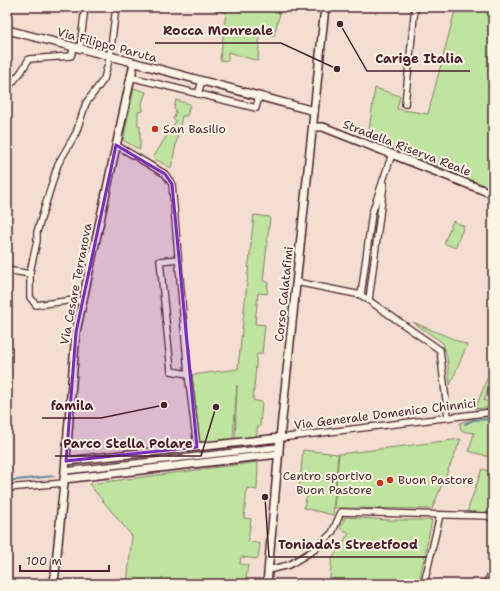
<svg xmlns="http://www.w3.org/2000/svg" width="500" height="591" font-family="'Shantell Sans',sans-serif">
<rect width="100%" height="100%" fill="#f4ded2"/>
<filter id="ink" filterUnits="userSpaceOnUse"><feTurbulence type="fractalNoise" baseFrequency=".025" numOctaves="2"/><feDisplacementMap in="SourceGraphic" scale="8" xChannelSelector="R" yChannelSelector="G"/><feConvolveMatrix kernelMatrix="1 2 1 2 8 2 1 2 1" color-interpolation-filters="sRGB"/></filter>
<g filter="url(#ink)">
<!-- green -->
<g fill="#bee49f" stroke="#848265">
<polygon points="200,7 288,7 281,9 274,36 260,33 258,61 228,52 228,61 220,60 226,12"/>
<polygon points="456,7 493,7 493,189 368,137 375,88 400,96 397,109 428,114"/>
<polygon points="134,88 146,92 142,103 143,111 138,112 138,126 140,126 140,150 123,140"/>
<polygon points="176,100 190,104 187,116 182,116 171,168 153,158 176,121 173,119 176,112 174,108"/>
<polygon points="254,215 270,217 263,281 268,282 267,294 258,293 255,324 265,325 262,354 257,354 253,400 262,402 260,427 257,427 257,436 235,439 237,385 233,439 200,444 192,375 238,369"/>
<polygon points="453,221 464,226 455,248 444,243"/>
<polygon points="413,322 467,345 450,385 447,357 443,343"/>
<polygon points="493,364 493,378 484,401 493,401 493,407 475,409"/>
<polygon points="493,416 493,458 469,451 474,433 461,431 460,423 474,418"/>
<polygon points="461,439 432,509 334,508 339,454"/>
<polygon points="303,450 338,454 333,515 304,508 307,493 299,491"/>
<polygon points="258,462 257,490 247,488 244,518 251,519 248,541 260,544 258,559 241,557 240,564 248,565 245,584 127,584 132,536 89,484"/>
<polygon points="482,469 493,472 493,514 467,512"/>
<polygon points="345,517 387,520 432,520 420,578 414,578 412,584 329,584 332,559 349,533 340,528"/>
</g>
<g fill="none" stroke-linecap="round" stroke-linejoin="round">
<!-- stream -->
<g stroke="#6c8699" stroke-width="2">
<polyline points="465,424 473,420 493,419"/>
<polyline points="7,481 54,476"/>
</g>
<defs>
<g id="street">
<polyline points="80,48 85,7"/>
<polyline points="130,77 256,108 259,96"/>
<polyline points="7,89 21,72 29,59 71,56 74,47"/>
<polyline points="198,94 202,81"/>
<polyline points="405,104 415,7"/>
<polyline points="116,145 165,174 172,184 188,374 197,447"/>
<polyline points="178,259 160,261 171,371 188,374"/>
<polyline points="7,270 30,274"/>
<polyline points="296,282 361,295 440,350 448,417"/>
<polyline points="361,295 372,213 392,154"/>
<polyline points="369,300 384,184"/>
<polyline points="82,301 74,300 36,305 30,297 30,272 37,241 37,232 58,164 76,133 86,103 104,79 110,56 116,7"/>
<polyline points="280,438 493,412"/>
<polyline points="65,471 279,447"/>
<polyline points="7,488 64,483"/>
<polyline points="268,570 289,565 314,550 332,533 341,512 487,516 493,519"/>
<polyline points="424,584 440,515"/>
<polyline points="486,584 493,570"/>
</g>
<g id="secondary">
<polyline points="7,30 110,56 314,111"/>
<polyline points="313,127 323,127 493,194"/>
<polyline points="66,461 280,438"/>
<polyline points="64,479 279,454"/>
<polyline points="54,584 64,483 76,332 134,63"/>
<polyline points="267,584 280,438 325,7"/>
</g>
</defs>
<!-- street casing -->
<use href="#street" stroke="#4a1f2b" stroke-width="8"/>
<!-- secondary casing -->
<use href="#secondary" stroke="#4a1f2b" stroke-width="10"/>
<!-- street -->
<use href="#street" stroke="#fcf5e5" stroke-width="5.5"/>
<!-- secondary -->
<use href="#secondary" stroke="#fcf5e5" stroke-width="7"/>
</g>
</g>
<!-- marked area -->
<path fill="#7b2cbf" fill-opacity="0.2" stroke="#7b2cbf" stroke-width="3" stroke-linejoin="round" d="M116,145L165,174L172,184L197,447L66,461L76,332Z"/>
<!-- markers -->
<g fill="#c8321e" stroke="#fcf5e5" stroke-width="1.5">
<circle cx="155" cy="129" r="4"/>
<circle cx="390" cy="480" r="4"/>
<circle cx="380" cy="483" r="4"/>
</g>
<g text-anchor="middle" stroke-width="4" stroke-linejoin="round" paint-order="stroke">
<!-- street labels -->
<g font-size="12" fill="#4a1f2b" stroke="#fcf5e5">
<text transform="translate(107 45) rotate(15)" y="4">Via Filippo Paruta</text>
<text transform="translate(407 148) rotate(21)" y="4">Stradella Riserva Reale</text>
<text transform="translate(76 284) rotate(-79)" y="4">Via Cesare Terranova</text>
<text transform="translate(284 294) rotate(-84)" y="4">Corso Calatafimi</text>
<text transform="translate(385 414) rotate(-7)" y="4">Via Generale Domenico Chinnici</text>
</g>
<!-- poi labels -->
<g font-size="12" fill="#4a1f2b" stroke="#fcf5e5" text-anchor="start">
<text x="163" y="133">San Basilio</text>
<text x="372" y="480" text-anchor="end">Centro sportivo<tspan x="372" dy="14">Buon Pastore</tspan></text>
<text x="398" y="484">Buon Pastore</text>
</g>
</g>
<!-- callouts -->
<path fill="none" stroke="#4a1f2b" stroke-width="1.5" d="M337 69L281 43H155M340 24L367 71H470M164 405L101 418H42M216 407L201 456H55M265 497L269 557H426"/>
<g fill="#4a1f2b" stroke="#fcf5e5" stroke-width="1.5">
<circle cx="337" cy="69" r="4"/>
<circle cx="340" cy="24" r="4"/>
<circle cx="164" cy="405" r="4"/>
<circle cx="216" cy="407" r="4"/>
<circle cx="265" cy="497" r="4"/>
</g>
<g font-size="13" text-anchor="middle" font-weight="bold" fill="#4a1f2b" stroke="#fcf5e5" stroke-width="4" stroke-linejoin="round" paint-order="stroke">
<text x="218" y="35">Rocca Monreale</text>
<text x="419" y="63">Carige Italia</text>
<text x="72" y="410">famila</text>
<text x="128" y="448">Parco Stella Polare</text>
<text x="348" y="549">Toniada's Streetfood</text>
</g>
<!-- margin -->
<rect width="500" height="591" fill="none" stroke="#fcf5e5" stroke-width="24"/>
<rect x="12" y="12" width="476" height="567" fill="none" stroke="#4a1f2b" stroke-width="1.5" filter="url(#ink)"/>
<!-- scale -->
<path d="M20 565v6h89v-6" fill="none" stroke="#4a1f2b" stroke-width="2"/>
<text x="26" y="565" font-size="12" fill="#4a1f2b" stroke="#fcf5e5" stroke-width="3" paint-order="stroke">100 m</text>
</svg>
